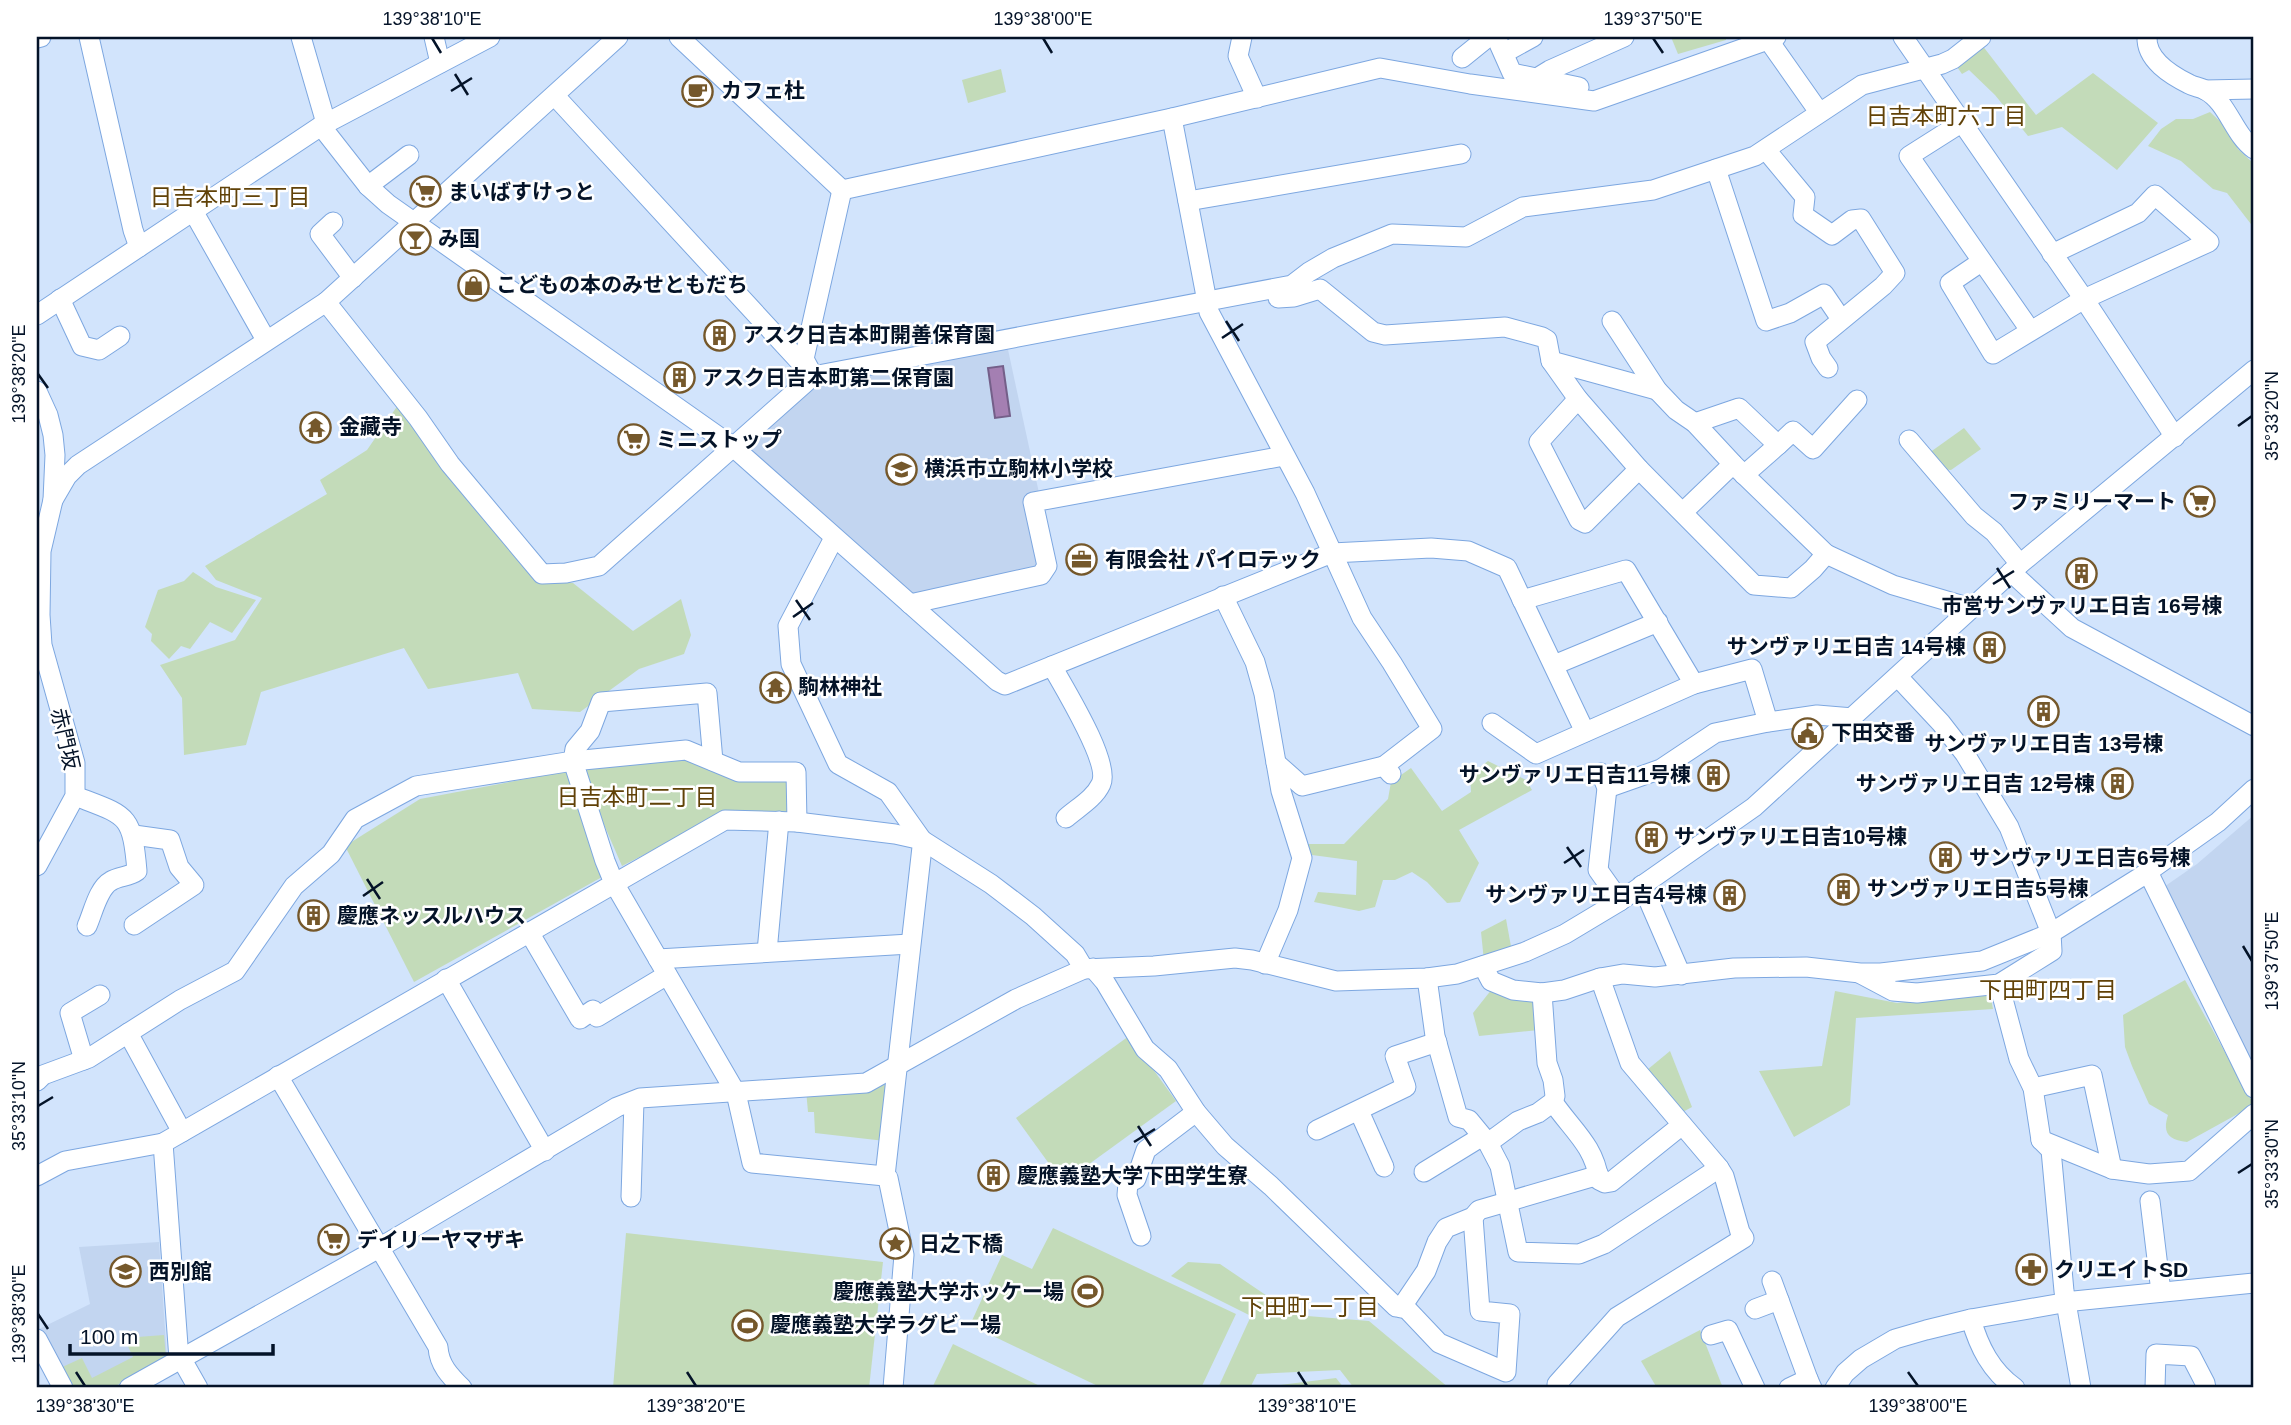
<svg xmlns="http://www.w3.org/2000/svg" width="2291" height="1425" font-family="Arial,'Noto Sans JP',sans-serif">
<rect width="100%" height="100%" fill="#d2e4fc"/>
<!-- built -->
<g fill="#c2d5f0">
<polygon points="1007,345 1039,493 1042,571 913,596 739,446 815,379"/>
<polygon points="2254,815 2254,1077 2161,889 2197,864"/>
<polygon points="159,1242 167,1358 114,1388 66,1388 37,1330 90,1304 79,1247"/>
</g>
<!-- green -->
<g fill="#c3dbb9">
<polygon points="1671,37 1726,37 1726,40 1678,54"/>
<polygon points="1982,45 2036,115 2093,73 2158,123 2117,170 2062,127 2028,136 1995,95 1969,70 1962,74 1955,64"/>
<polygon points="1001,69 1006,92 968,103 962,80"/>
<polygon points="2210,112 2226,127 2238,149 2254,164 2254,228 2227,193 2213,189 2181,161 2148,146 2161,129 2176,119 2193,119"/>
<polygon points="398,405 548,580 573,583 633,631 681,599 691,635 684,654 639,669 580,712 532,709 518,673 428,689 404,648 261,692 246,745 184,755 182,698 160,665 235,640 262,598 216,580 205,566 327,494 320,480 367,450"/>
<polygon points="1964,428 1981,449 1951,470 1940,469 1929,453"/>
<polygon points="193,572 216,587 256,600 232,633 210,622 190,649 181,646 169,659 151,641 152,634 145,627 158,590 184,581"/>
<polygon points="684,758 789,777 792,816 721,815 622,866 582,774 584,769"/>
<polygon points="1488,761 1526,780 1532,790 1459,830 1479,863 1460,902 1447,903 1427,882 1412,872 1395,880 1383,880 1375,907 1359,911 1314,902 1318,892 1356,895 1357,861 1312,855 1307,844 1344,844 1388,799 1391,782 1411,768 1442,811 1471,792 1470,775"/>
<polygon points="568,771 602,877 414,982 345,846 420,799"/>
<polygon points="1506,919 1512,952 1484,961 1481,932"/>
<path d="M2185,980L2254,1105L2187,1142C2169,1140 2162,1134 2168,1115L2149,1104L2132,1066L2125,1047L2123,1015Z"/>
<polygon points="1492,989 1538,1001 1539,1030 1479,1036 1473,1013"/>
<polygon points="1835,991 1897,1003 1990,993 1993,1009 1856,1018 1850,1105 1794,1137 1759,1071 1822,1066"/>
<polygon points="1129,1036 1176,1101 1063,1183 1016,1118"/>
<polygon points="1670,1051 1692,1107 1679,1114 1647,1070"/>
<polygon points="891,1074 885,1141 815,1133 814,1112 808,1112 806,1090"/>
<polygon points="1053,1228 1236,1314 1201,1388 1102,1388 970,1325 1002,1255 1032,1269"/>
<polygon points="626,1233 883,1262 869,1388 613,1388"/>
<polygon points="1188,1262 1220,1264 1295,1315 1369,1321 1449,1388 1354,1388 1340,1370 1257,1374 1250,1388 1218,1388 1251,1316 1171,1276"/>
<polygon points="1700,1330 1723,1388 1657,1388 1641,1361"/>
<polygon points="164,1335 166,1357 112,1388 68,1388 58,1369 82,1358 92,1378 133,1357 124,1338"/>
<polygon points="953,1344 1044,1388 932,1388"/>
<polygon points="1336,1378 1344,1388 1257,1388"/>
</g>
<!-- water -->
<polygon fill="#a47fb2" stroke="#745f89" stroke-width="2" points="1003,366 1010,416 995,418 988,368"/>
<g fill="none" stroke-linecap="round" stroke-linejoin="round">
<defs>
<g id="minor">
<polyline points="89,37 133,230 139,247"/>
<polyline points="301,37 326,123"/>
<polyline points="434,37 440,63"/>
<polyline points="679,37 842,190"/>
<polyline points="1242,37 1238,56 1257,98"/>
<polyline points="1496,37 1512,73 1579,87"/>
<polyline points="1903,37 2084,299 2175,437"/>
<path d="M2147,37C2146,60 2171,75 2189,84C2194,87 2200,87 2205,90C2228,102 2233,134 2254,149"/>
<polyline points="37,38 41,37"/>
<polyline points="1769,41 1819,112"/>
<polyline points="1504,53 1533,37"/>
<polyline points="1462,58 1488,37"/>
<polyline points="1537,78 1550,70 1624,37"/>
<polyline points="2205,90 2254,89"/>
<polyline points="555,96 813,376"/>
<polyline points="1172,118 1209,312 1305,493 1362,618 1392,663 1432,729 1384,766"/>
<polyline points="1961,123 1909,156 2030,330"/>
<polyline points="321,126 368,186 388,204 732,446 997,681 1005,685 1332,553 1431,548 1468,551 1507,568 1585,732"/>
<polyline points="1766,150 1805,197 1803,215 1832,235 1852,220 1861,219 1895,273 1883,286 1815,342 1821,358 1828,368"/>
<polyline points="1716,169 1766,321 1790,313 1824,294 1841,319"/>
<polyline points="368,186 409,155"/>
<polyline points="842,190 1172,118 1380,68 1470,84 1594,101 1776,37"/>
<polyline points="1188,201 1461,154"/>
<polyline points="193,211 266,340"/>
<polyline points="333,222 320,234 353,278"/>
<polyline points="1981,262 1950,283 1993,354 2084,299 2209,242 2155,195 2138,213 2052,254"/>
<polyline points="1278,298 1294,297 1320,289 1373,332 1385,335 1505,327 1542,337 1547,340 1551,361 1578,399 1639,469 1754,585 1791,588 1813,569 1826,554"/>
<polyline points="60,299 82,346 99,350 120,336"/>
<polyline points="326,302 418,418 450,464 542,574 566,573 599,566 813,376 1292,285 1309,272 1333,258 1392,234 1466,237 1523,207 1653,190 1755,156 1862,85 1942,64 1953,59 1981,37"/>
<polyline points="37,315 321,126 490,37"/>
<polyline points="1612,321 1657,390 1676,410 1695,423 1733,464 1826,554 1893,585 1971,608"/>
<polyline points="1551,361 1657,390"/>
<polyline points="811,372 804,359 842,190"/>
<polyline points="37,391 48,415 53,435 55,455 53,500 41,551 40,615 42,645 75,763 75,796 37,866"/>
<polyline points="1578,399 1539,442 1579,520 1585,523 1639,469"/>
<polyline points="1695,423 1739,408 1778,445 1793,431 1813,449 1857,400"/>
<polyline points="1909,440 1974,516 1994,532 2020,564"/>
<polyline points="1744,475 1778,445"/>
<polyline points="53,500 67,476 78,465 326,302 618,37"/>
<polyline points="1683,512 1733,464"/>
<polyline points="834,538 788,626 791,664 838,764 888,792 922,840 922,847 885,1176 888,1178 904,1255 893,1388"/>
<polyline points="2011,572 2072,628 2254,726"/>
<polyline points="1223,596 1255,662 1264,694 1281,791 1302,858 1288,910 1265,964"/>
<polyline points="1522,600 1626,570 1694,684"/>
<polyline points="910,604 1041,575 1047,566 1033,502 1284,456"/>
<polyline points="1554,665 1658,622"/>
<path d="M1052,666C1064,688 1111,763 1101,784C1094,799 1077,808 1066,818"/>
<polyline points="1492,723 1536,754 1694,684 1752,669 1768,722"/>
<polyline points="713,761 707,693 601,702 590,731 575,749 573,761 605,861 614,883 736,1093 752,1163 885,1176"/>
<polyline points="1276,763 1302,786 1384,766 1391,774"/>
<polyline points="1601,773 1607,788 1598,870 1620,901"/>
<polyline points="1607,788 1661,769 1715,733 1768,722 1817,715 1853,718"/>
<path d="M75,796C127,816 132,813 137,871C129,877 119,876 111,881C98,888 93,913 87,926"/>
<polyline points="2148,872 2254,1088"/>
<polyline points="1642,885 1681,975"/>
<polyline points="134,925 194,885 179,867 170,840 134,835"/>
<polyline points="529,932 580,1019 593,1010 597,1017 667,975"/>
<polyline points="767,952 779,821"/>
<polyline points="658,959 910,944"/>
<polyline points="1483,966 1491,981 1513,990 1542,993 1564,990 1600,978 1623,974 1655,977 1734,968 1806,967 1860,973 1881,973 1982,961 2051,933 2139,878 2218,822 2254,789"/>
<polyline points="1093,968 1105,982 1145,1049 1168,1069 1196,1112 1225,1146 1271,1186 1396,1307 1403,1305 1439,1343 1506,1372 1510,1314 1480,1311 1473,1217"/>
<polyline points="1861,974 1893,991 1917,993 1999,984 2052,951 2051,933 2009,827 1965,754 1941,723 1898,677"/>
<polyline points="1427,978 1435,1036 1458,1117 1469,1120 1488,1143 1500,1166 1518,1252 1579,1254 1604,1244 1719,1168"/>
<polyline points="446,979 545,1151"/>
<polyline points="1999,984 2019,1059 2033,1088 2041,1140 2051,1150 2064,1291 2081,1388"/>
<polyline points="128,1033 182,1132"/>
<polyline points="84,1060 70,1013 100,995"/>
<path d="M278,1076L438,1347C439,1365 450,1376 462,1388"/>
<polyline points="37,1081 43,1075 89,1058 180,1000 235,971 294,886 331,854 355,819 416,786 573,761 686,750 739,772 796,772 797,822"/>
<polyline points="2033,1088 2092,1075 2112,1169"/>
<path d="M1553,1102C1572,1130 1594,1145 1599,1180L1605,1183L1611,1182L1682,1125"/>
<polyline points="1359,1111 1384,1167"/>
<polyline points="1317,1130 1406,1087 1395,1056 1437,1042"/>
<polyline points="2041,1140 2112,1169 2149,1174 2189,1171 2254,1114"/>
<polyline points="163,1143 179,1359"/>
<polyline points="1488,1143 1518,1121 1538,1113 1553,1102 1555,1096 1553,1080 1547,1063 1542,993"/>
<polyline points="1424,1172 1481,1137"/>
<polyline points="37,1176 65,1161 163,1143 725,820 797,822 895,834 922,840 991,884 1033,916 1075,954 1084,969"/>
<polyline points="631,1197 634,1101"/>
<polyline points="2150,1201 2161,1292"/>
<polyline points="1141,1236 1127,1195 1128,1183 1136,1179 1146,1150 1196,1112"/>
<polyline points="1772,1281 1808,1379"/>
<polyline points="1401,1308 1426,1271 1437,1242 1446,1228 1473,1217 1479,1210 1599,1175"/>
<polyline points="1755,1309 1779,1300"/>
<path d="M1971,1319C1979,1347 1991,1371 2015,1388"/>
<polyline points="1711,1335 1728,1330 1755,1388"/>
<polyline points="37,1339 63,1388"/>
<polyline points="181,1358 198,1388"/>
<polyline points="1557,1384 1617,1317 1744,1238 1740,1232 1724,1176 1719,1168 1630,1063 1600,978"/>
<polyline points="129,1388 379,1248 617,1107 640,1098 866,1083 1016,999 1084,969 1154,966 1235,958 1252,960 1336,981 1427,978 1457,974 1525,952 1565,934 1620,901 1754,807 2020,564 2254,370"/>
<polyline points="1789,1388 1808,1379 1812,1388"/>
<polyline points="1835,1388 1845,1373 1861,1359 1895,1339 1926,1330 1971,1319 2074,1301 2254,1283"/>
<polyline points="2155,1388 2156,1354 2191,1356 2205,1383 2206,1388"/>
</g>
</defs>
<!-- minor casing -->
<use href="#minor" stroke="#7da7e0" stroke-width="21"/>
<!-- minor -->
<use href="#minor" stroke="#fff" stroke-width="19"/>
</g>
<!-- ticks -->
<path fill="none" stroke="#041328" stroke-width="2.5" d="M432,38L441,53M1043,38L1052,53M1653,38L1663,53M455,74L468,95M451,91L472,78M1226,321L1239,341M1222,338L1243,324M38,374L48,388M2238,426L2252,416M1997,568L2010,588M1993,584L2014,571M796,600L810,620M793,617L813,603M1567,847L1581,867M1564,863L1584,850M367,879L380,899M363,896L383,882M2243,946L2252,961M38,1106L53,1097M1138,1126L1151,1146M1134,1142L1155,1129M2238,1173L2252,1164M38,1314L48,1329M76,1372L85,1386M687,1372L696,1386M1298,1372L1307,1386M1908,1372L1918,1386"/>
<!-- icons -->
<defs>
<symbol id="cafe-ring" viewBox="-11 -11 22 22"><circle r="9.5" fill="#fff" stroke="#75582b" stroke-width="1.5"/><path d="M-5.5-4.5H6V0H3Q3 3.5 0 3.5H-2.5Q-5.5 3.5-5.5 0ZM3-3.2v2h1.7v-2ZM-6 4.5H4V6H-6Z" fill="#75582b"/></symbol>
<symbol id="supermarket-ring" viewBox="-11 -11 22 22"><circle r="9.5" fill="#fff" stroke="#75582b" stroke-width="1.5"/><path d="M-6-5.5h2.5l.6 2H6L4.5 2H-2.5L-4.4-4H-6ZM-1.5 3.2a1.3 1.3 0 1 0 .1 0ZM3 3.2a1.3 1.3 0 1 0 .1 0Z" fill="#75582b"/></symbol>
<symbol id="bar-ring" viewBox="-11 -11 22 22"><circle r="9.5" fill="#fff" stroke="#75582b" stroke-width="1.5"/><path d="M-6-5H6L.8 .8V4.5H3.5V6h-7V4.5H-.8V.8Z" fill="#75582b"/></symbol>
<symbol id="shop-ring" viewBox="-11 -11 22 22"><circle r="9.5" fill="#fff" stroke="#75582b" stroke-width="1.5"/><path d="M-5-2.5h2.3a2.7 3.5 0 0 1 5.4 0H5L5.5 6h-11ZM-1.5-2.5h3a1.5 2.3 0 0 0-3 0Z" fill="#75582b"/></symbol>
<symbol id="building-ring" viewBox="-11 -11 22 22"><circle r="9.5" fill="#fff" stroke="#75582b" stroke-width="1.5"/><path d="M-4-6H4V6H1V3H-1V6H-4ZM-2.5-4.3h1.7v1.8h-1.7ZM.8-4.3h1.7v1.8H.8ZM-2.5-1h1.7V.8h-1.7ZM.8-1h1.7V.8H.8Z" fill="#75582b"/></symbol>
<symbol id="temple-ring" viewBox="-11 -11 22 22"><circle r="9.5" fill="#fff" stroke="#75582b" stroke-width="1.5"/><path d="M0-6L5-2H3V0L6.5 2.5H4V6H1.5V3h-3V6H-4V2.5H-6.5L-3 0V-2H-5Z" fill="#75582b"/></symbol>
<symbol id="school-ring" viewBox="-11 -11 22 22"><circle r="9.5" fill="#fff" stroke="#75582b" stroke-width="1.5"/><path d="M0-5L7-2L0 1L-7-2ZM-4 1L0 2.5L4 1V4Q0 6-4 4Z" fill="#75582b"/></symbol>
<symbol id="office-ring" viewBox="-11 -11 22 22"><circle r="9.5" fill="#fff" stroke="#75582b" stroke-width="1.5"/><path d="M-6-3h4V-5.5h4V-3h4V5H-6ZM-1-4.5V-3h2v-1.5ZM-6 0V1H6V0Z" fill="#75582b"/></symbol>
<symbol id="civic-ring" viewBox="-11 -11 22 22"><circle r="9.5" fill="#fff" stroke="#75582b" stroke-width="1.5"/><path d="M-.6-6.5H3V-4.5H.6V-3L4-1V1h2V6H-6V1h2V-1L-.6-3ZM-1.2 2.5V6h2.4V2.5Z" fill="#75582b"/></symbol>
<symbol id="sight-ring" viewBox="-11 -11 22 22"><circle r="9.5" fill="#fff" stroke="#75582b" stroke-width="1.5"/><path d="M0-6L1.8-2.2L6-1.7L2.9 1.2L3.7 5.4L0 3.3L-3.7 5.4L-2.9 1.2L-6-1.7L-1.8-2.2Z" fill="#75582b"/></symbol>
<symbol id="pharmacy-ring" viewBox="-11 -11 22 22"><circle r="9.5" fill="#fff" stroke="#75582b" stroke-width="1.5"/><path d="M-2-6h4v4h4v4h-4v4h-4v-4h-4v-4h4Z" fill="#75582b"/></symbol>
<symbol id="university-ring" viewBox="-11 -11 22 22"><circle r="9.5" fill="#fff" stroke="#75582b" stroke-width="1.5"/><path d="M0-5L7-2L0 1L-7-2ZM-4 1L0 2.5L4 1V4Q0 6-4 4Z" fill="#75582b"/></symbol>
<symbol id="stadium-ring" viewBox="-11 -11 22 22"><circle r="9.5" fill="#fff" stroke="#75582b" stroke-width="1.5"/><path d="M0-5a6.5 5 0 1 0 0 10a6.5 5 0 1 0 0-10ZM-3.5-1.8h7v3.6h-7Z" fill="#75582b"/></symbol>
</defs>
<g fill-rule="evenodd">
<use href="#cafe-ring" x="680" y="74" width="35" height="35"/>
<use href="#supermarket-ring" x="408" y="174" width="35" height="35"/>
<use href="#bar-ring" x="398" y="222" width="35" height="35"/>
<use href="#shop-ring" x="456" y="268" width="35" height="35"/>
<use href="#building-ring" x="702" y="318" width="35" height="35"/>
<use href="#building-ring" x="662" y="360" width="35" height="35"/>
<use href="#temple-ring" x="298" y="410" width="35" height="35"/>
<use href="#supermarket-ring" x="616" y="422" width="35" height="35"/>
<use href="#school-ring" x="884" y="452" width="35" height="35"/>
<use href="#supermarket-ring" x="2182" y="484" width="35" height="35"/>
<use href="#office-ring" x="1064" y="542" width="35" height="35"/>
<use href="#building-ring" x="2064" y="556" width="35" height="35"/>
<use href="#building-ring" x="1972" y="630" width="35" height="35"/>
<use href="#temple-ring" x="758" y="670" width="35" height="35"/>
<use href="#building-ring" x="2026" y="694" width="35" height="35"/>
<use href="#civic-ring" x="1790" y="716" width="35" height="35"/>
<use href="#building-ring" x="1696" y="758" width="35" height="35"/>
<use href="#building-ring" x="2100" y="766" width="35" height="35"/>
<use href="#building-ring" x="1634" y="820" width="35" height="35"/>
<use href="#building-ring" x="1928" y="840" width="35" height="35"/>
<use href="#building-ring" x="1826" y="872" width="35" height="35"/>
<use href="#building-ring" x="1712" y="878" width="35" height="35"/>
<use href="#building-ring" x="296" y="898" width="35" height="35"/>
<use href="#building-ring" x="976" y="1158" width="35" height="35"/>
<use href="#supermarket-ring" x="316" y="1222" width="35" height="35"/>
<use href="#sight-ring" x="878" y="1226" width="35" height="35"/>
<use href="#pharmacy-ring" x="2014" y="1252" width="35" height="35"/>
<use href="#university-ring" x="108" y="1254" width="35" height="35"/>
<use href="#stadium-ring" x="1070" y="1274" width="35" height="35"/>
<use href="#stadium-ring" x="730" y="1308" width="35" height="35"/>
</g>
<g text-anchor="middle" stroke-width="5" stroke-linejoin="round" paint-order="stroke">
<!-- poi labels -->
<g font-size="21" font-weight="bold" fill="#041328" stroke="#fff" text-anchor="start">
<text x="721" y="98">カフェ杜</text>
<text x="448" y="199">まいばすけっと</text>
<text x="438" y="246">み国</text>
<text x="496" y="292">こどもの本のみせともだち</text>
<text x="743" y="342">アスク日吉本町開善保育園</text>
<text x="702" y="385">アスク日吉本町第二保育園</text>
<text x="339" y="434">金藏寺</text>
<text x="656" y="447">ミニストップ</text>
<text x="924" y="476">横浜市立駒林小学校</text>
<text x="2176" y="509" text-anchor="end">ファミリーマート</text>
<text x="1105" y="567">有限会社 パイロテック</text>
<text x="2082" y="613" text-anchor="middle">市営サンヴァリエ日吉 16号棟</text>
<text x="1966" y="654" text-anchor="end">サンヴァリエ日吉 14号棟</text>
<text x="798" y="694">駒林神社</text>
<text x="1831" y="740">下田交番</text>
<text x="2044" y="751" text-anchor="middle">サンヴァリエ日吉 13号棟</text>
<text x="1691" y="782" text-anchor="end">サンヴァリエ日吉11号棟</text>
<text x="2095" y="791" text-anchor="end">サンヴァリエ日吉 12号棟</text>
<text x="1674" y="844">サンヴァリエ日吉10号棟</text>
<text x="1969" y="865">サンヴァリエ日吉6号棟</text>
<text x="1867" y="896">サンヴァリエ日吉5号棟</text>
<text x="1707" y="902" text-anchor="end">サンヴァリエ日吉4号棟</text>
<text x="337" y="923">慶應ネッスルハウス</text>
<text x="1017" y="1183">慶應義塾大学下田学生寮</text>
<text x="357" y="1247">デイリーヤマザキ</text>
<text x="919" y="1251">日之下橋</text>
<text x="2054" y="1277">クリエイトSD</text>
<text x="149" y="1279">西別館</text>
<text x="1064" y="1299" text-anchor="end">慶應義塾大学ホッケー場</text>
<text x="770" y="1332">慶應義塾大学ラグビー場</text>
</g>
<!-- street labels -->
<g font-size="21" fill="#041328" stroke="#fff">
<text transform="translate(65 739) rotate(77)" y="7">赤門坂</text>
</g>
<!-- neighbourhood labels -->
<g font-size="23" fill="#614208" stroke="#fff">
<text x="1946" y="124">日吉本町六丁目</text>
<text x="230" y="205">日吉本町三丁目</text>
<text x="637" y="805">日吉本町二丁目</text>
<text x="2048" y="998">下田町四丁目</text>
<text x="1310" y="1315">下田町一丁目</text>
</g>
</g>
<!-- border -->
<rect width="2291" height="1425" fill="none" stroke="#ffffff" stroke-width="77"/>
<!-- scale -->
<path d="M70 1344v10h203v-10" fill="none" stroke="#041328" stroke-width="3.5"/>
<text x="80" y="1344" font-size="21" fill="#041328" stroke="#ffffff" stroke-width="5" paint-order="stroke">100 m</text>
<rect x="38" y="38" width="2214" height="1348" fill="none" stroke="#041328" stroke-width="2.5"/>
<g font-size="18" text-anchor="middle" fill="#041328">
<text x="432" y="25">139°38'10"E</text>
<text x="1043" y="25">139°38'00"E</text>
<text x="1653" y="25">139°37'50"E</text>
<text transform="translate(19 374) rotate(-90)" y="6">139°38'20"E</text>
<text transform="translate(2272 416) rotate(-90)" y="6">35°33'20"N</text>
<text transform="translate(2272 961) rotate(-90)" y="6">139°37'50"E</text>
<text transform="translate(19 1106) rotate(-90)" y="6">35°33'10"N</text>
<text transform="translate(2272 1164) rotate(-90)" y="6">35°33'30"N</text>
<text transform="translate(19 1314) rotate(-90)" y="6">139°38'30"E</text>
<text x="85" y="1412">139°38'30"E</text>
<text x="696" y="1412">139°38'20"E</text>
<text x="1307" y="1412">139°38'10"E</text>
<text x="1918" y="1412">139°38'00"E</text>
</g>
</svg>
